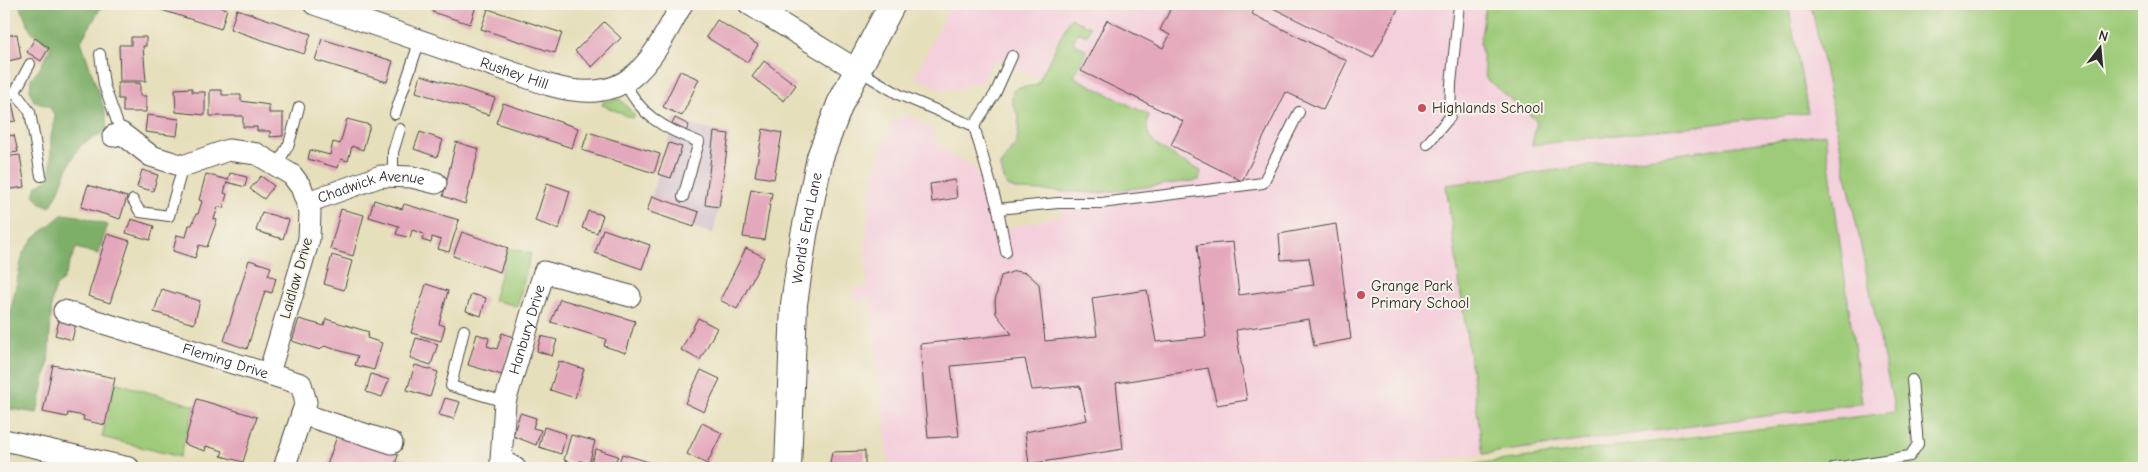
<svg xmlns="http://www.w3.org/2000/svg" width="2148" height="472" font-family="'Comic Neue',sans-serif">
<rect width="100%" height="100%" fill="#f7f3e8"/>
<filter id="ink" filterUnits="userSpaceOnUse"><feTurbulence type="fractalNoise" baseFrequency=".02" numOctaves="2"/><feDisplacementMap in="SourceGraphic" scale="10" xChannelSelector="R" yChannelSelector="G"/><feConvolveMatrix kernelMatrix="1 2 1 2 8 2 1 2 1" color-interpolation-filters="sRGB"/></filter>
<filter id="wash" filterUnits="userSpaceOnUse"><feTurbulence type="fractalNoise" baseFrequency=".0096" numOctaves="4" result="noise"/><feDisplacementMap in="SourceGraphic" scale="20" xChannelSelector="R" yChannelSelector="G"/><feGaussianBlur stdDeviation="1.12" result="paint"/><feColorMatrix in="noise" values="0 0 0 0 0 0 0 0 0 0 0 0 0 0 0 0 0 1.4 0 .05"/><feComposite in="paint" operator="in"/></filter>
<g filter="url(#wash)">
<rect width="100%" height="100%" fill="#e6dfbb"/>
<!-- built -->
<polygon fill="#f4cfdc" points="951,4 1811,4 1895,412 1361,468 889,468 870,300 853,301 853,289 868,287 865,252 869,200 879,157 892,123 906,114 928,126 937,142 950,156 974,166 988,210 992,229 1015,227 1062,215 1061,195 1058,193 1010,190 1004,186 998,165 1015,141 1017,122 1010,95 1013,89 1036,85 1039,78 994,60 983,81 956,90 939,89 915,77"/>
<!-- industrial -->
<polygon fill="#d0bdcc" points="676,116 693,126 729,134 719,207 713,234 647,211"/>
<!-- green -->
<g fill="#9ecb79" stroke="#647b52">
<polygon points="1486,4 1788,4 1808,113 1532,145 1537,121 1486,79 1480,43"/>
<polygon points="1811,4 2144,4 2144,468 1441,468 1895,412"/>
<path d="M1070,18L1090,27L1086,36L1078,32L1073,43L1087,50L1074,77L1149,115C1141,136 1157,148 1174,155L1176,158L1201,171L1199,180L1099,193L1017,190L1006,185L1000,165L1016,143L1018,136L1019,118L1012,101L1013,91L1017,88L1037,85Z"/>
<polygon points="620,99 635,116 632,118 602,105 603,102"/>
<polygon points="1825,134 1862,403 1483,454 1446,185"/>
<polygon points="508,248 531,254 517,306 493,300"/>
<polygon points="114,382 195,406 180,457 102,437"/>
<polygon points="397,458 430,468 394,468"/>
</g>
<!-- forest -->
<g fill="#7eaf69" stroke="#546d4a">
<path d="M19,4H103L81,41L106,115L107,131C99,135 86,140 80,147C65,165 63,188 50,207L41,203L34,195L37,186L48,179L51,166V137L55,117L50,107L34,101L30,91L31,78L39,70L51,47L31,31Z"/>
<polygon points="63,214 79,216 108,225 98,254 76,248 63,280 56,286 52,299 48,365 37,413 4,408 4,358 8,323 23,253 34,238"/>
</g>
<g id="blocks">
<!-- building -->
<g fill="#e4a8bc">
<polygon points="150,4 210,4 227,9 221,29 149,6"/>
<polygon points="435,4 471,4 476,6 470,24 432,12"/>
<polygon points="1173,4 1257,4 1252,14 1347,61 1323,110 1286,92 1242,181 1171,145 1183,121 1081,71 1107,20 1163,48 1170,35 1160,30"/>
<polygon points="1265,4 1398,4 1400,5 1373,58"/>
<polygon points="237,9 311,34 304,54 230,29"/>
<polygon points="488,9 562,33 555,53 481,29"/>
<polygon points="717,20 758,45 747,62 706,37"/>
<polygon points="604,22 621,38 592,67 575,51"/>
<polygon points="17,34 21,58 4,62 4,36"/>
<polygon points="131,37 146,37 146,46 143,46 146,81 120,81 119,45 131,45"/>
<polygon points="35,38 49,48 41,61 27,52"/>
<polygon points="322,39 393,61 387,82 315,60"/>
<polygon points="764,61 796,85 784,101 752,77"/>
<polygon points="680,71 699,79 682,116 663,107"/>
<polygon points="421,75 495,98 489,115 416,92"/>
<polygon points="118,83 140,83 140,96 146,96 146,112 123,112 123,99 118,99"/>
<polygon points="192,88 192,92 205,92 205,115 176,112 175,89"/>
<polygon points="210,90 222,90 222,95 241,95 241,101 269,105 269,113 283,113 283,136 270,137 270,131 257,131 257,127 243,127 243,116 210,116"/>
<polygon points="12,103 16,121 8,122 8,129 9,136 14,135 18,152 4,154 4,105"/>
<polygon points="503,103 578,128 572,148 496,123"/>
<polygon points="147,115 179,119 177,136 145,132"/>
<polygon points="675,118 689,125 686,131 672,124"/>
<polygon points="347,119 370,125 363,150 352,146 348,161 341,159 338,168 308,159 310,150 330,155 333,142 340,144"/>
<polygon points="763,129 782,133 774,179 755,176"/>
<polygon points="420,132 443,140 437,157 414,149"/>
<polygon points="588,132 660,154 654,173 582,150"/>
<polygon points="714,132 729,134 719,207 705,205"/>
<polygon points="456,142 479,149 465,204 443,196"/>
<polygon points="669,143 682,147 671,178 658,174"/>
<polygon points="20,155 25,187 4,190 4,157"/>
<polygon points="142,170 158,175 153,191 137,187"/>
<polygon points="230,173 247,177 245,187 227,182 224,193 227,194 223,208 218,207 214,219 217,220 207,247 199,245 195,258 173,251 177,235 186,237 189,225 192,225 196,214 198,214 202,201 199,200 206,174 228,180"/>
<polygon points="261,176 274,186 264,199 250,189"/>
<polygon points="955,180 957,198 932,202 930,184"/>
<polygon points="547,183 570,191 559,229 535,221"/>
<polygon points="88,185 127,197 120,219 81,207"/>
<polygon points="751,189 772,193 764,240 743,237"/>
<polygon points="652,196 699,212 694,227 647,211"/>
<polygon points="374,200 402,209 404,204 459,220 449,252 438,249 441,240 432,237 431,243 422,240 424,234 412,230 410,238 396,234 399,226 369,217"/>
<polygon points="341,209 364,215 353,256 330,249"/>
<polygon points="588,211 603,215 597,233 582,228"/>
<polygon points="262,212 289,220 283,239 256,231"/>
<polygon points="131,219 154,226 150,240 126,233"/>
<polygon points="1336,224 1351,339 1314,346 1309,319 1236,330 1247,400 1217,405 1208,368 1116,383 1123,449 1029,464 1025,432 1087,420 1080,386 1032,390 1025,359 951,366 959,436 928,438 920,344 1012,334 996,314 995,301 1001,276 1015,271 1027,273 1039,284 1045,341 1097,336 1092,298 1147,290 1156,342 1206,337 1197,245 1233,242 1239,295 1314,285 1309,258 1281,260 1279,234"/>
<polygon points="603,229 650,245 642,269 595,253"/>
<polygon points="462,232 508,248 500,272 453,256"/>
<polygon points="107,234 130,241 110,303 88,296"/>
<polygon points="746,248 764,257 737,309 720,300"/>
<polygon points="332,255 352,261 344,290 324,284"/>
<polygon points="249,260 271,267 268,275 276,278 272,293 265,291 247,349 224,341"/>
<polygon points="426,284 448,291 439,324 445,326 441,341 411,333"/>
<polygon points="162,289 200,301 194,324 154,312"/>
<polygon points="471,294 486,298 481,316 466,311"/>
<polygon points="560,299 635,321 626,353 604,346 606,339 551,322"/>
<polygon points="60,318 76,323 72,340 55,335"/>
<polygon points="698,318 717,328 700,360 681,350"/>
<polygon points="299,319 324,326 326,319 369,332 367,338 382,343 374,370 355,365 358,356 324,346 320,350 292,341"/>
<polygon points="502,333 513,337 502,375 468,365 477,334 489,338 487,346 497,349"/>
<polygon points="541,336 557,340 552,356 537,351"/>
<polygon points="416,338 438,344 431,365 410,358"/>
<polygon points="559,361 584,369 575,398 550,390"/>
<polygon points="53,365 115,378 105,425 83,420 84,416 68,413 67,417 43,412"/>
<polygon points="415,365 438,372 430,397 407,390"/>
<polygon points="701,370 720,379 704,412 685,403"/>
<polygon points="371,374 389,380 382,397 366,392"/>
<polygon points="445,398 460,402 454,419 439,415"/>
<polygon points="197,399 257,417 243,462 221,456 223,451 206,446 205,451 184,444"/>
<polygon points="520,413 536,418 533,428 541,430 536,445 513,436"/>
<polygon points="702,423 722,433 707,464 687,454"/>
<polygon points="544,427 566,434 561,454 539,447"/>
<polygon points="571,435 595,441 589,464 580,461 579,465 564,460"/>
<polygon points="337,436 398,455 394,468 326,468"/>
<polygon points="596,449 618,456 613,468 589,468"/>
<polygon points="865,451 865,468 829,468 832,452"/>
<polygon points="622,454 649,462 647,468 617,468"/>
</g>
</g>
</g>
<g filter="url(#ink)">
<use href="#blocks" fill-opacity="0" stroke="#474641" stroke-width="1"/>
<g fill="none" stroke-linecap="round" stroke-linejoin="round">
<defs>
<g id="service">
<polyline points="100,54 104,85 121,133"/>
<polyline points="858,70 900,95 974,126 995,94 1012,56"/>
<path d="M625,82C640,116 665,129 699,142L683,197"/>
<polyline points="15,92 30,112 41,176"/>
<polyline points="4,96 15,92 30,64"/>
<polyline points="395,114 420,40"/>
<polyline points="974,126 998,209 1058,203 1101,203 1263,183 1299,112"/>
<polyline points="1427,144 1450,117 1451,84 1459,4"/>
<polyline points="277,165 289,144 299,107"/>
<polyline points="393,175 393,152 400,129"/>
<polyline points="133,200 140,212 169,216 183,166"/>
<polyline points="998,209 1006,252"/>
<polyline points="464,330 451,386 505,402"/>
<polyline points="1834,468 1910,456 1918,444 1912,380"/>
</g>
<g id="minor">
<path id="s1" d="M314,4L549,85C629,108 649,65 682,4"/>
<polyline points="749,4 857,70"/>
<polyline points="113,136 121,133 151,156 183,166 228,150 257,154 292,175 301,187 310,212 309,239 269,373"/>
<path id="s2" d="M308,202L381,176L412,177L436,183"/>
<path id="s3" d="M64,311L301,384L306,402L284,468"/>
<polyline points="302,414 392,443"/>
<polyline points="4,440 129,468"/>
<path id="s4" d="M515,468L501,460L505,402L544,272L630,296"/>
</g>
<g id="tertiary">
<path id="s5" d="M788,468L794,304L804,235L820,157L840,104L892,4"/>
</g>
</defs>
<!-- service casing -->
<use href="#service" stroke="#474641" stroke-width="12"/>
<!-- minor casing -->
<use href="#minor" stroke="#474641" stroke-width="23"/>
<!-- tertiary casing -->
<use href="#tertiary" stroke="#474641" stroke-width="28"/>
<!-- service -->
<use href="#service" stroke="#fff" stroke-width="10"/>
<!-- minor -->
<use href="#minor" stroke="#fff" stroke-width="21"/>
<!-- tertiary -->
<use href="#tertiary" stroke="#fff" stroke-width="26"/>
</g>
</g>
<!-- markers -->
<g fill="#d1495b" stroke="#f7f3e8" stroke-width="2">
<circle cx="1422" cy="108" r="5"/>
<circle cx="1361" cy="295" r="5"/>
</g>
<g text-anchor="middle" stroke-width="4" stroke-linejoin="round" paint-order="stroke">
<!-- street labels -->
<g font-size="15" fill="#2b2b2b" stroke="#f7f3e8">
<text dy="5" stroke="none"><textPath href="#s1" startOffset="212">Rushey Hill</textPath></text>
<text dy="5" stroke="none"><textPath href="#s2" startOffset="66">Chadwick Avenue</textPath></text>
<text dy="5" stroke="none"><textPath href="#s5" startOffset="241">World's End Lane</textPath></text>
<text transform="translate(296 278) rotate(-74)" y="5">Laidlaw Drive</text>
<text dy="5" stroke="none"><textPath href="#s4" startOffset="150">Hanbury Drive</textPath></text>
<text dy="5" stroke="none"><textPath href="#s3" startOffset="169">Fleming Drive</textPath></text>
</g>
<!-- poi labels -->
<g font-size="15" fill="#2b2b2b" stroke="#f7f3e8" text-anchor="start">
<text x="1432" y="113">Highlands School</text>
<text x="1371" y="291">Grange Park<tspan x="1371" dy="17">Primary School</tspan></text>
</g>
</g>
<!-- margin -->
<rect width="2148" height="472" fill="none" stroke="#f7f3e8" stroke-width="20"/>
<!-- north arrow -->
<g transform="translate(2100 48) rotate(16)" stroke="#f7f3e8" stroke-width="4" paint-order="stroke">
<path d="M0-4L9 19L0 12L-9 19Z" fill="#2b2b2b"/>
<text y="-8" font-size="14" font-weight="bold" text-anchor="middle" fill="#2b2b2b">N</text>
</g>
</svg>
